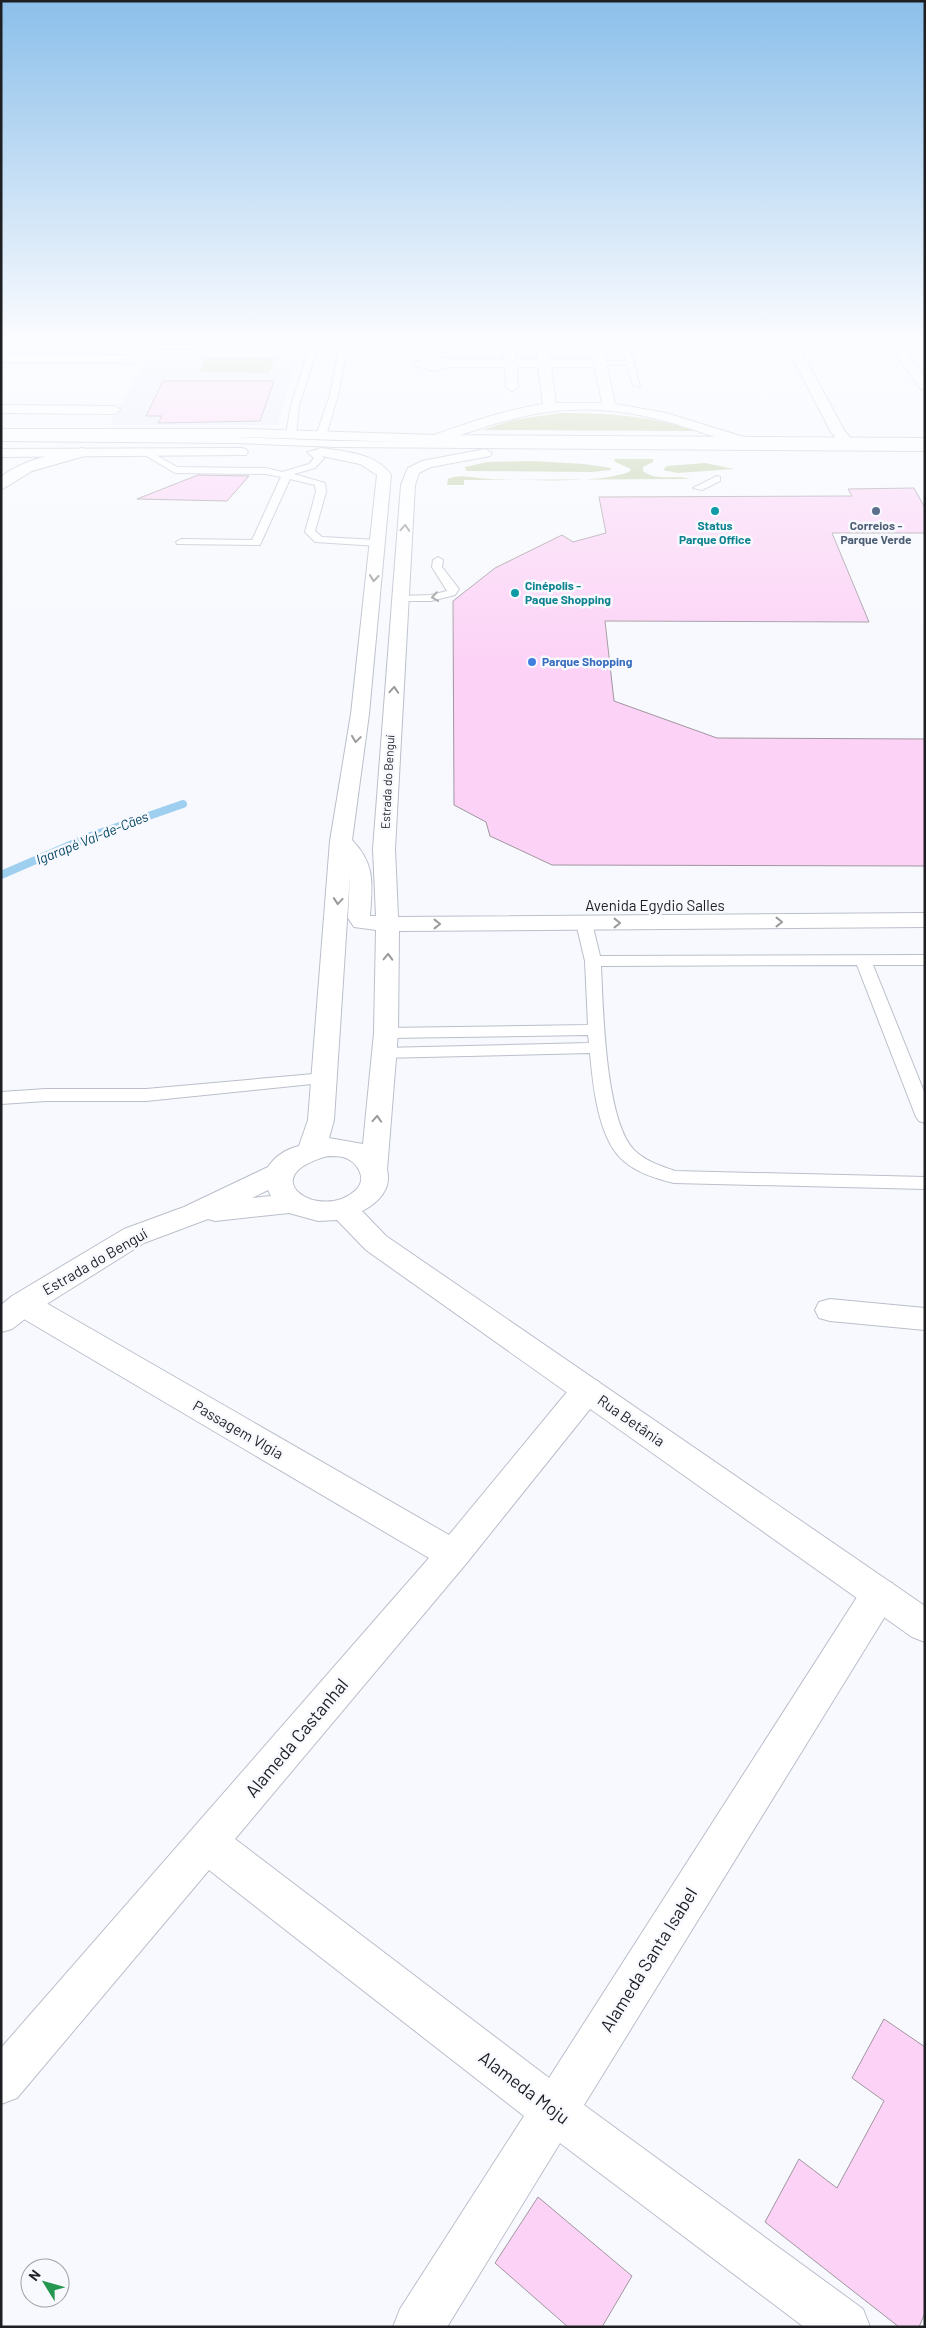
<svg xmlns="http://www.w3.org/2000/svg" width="926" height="2328" font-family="Barlow,sans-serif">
<rect width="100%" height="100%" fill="#f7f9fe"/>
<!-- built -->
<polygon fill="#e7ecfc" points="148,356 297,356 278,425 109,425"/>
<!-- green -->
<g fill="#c1cfa5">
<polygon points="206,358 275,358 269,373 199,372"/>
<path d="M561,413C608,413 652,416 696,431L483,430L513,420Z"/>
<path d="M614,459H653V462L643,467V471C657,482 676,474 690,479L464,480V485H447L448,479C462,473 476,479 490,479C527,480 596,484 629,472L631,469L615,462Z"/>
<polygon points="535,461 584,464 611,468 611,470 592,472 466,471 465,467 487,462"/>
<polygon points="705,463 734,469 678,473 663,470 667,466"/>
</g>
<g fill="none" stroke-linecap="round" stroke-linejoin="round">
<!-- stream -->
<polyline stroke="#9fcfee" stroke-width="8" points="1,875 91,836 183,804"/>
</g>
<!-- building -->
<g fill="#fcd2f6" stroke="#a0969e">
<polygon points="163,381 274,381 260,421 158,423 162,416 146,416"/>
<polygon points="198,475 249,476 227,501 137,499"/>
<polygon points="914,488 925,508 925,533 832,533 869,622 605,621 614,701 717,738 925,739 925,866 552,865 490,836 486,822 454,805 453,601 495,568 562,535 573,542 606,533 599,497 852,496 848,489"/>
<polygon points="884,2019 925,2047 925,2313 919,2327 899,2327 765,2222 799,2159 837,2188 884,2101 852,2078"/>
<polygon points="538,2197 632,2276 602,2327 568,2327 495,2263"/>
</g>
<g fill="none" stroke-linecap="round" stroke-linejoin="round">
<defs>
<g id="service">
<polygon points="312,340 320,340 318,345 340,346 341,340 349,340 338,395 326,436 321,439 316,436 330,395 339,350 317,350 299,405 296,434 291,437 286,434 291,405 309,350 162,349 158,347 162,345 310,345"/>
<polygon points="625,343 629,345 640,387 633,385 627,365 600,365 596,363 600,361 626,361 621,345"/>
<polygon points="1,435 237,437 336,441 925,445 925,451 336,447 237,443 1,441"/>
<polygon points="146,449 177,467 266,468 282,472 309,464 314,458 307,452 315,450 324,458 315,468 294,474 325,483 326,492 315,531 322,537 378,540 383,543 378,546 315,542 305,532 316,492 315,485 290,479 260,545 177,544 176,542 181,539 252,540 281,477 266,474 175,473 143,454 141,452"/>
<polygon points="717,476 720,477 720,481 702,490 693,488"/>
<polygon points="438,557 443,560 442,567 459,589 455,595 431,601 397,601 397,597 401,596 431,595 447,591 432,567 433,560"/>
<path d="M584,918L592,923L600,956L925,955V965H873L925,1094V1123L919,1121L916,1117L857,965L601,966C603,1008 605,1120 634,1150C645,1161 661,1166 675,1171L925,1177V1189L674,1183C657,1179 638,1173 625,1162C598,1141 593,1085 590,1053L382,1058L376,1057L373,1053L376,1049L382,1048L589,1043L588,1035L386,1038L380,1037L377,1033L380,1029L386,1028L588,1025L585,961L576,923Z"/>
<polygon points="325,1073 331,1074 334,1078 331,1082 146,1101 46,1101 1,1104 1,1092 46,1089 146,1089"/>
</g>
<g id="minor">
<path d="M503,340H515L516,359H538L535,340H547L550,359H593L589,340H601L615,404L666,413L747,438L749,441L742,445C715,438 689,427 661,420C577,398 520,413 441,442H431L429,439L431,436C468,423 504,410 543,404L538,367H517L518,387L512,391L506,387L505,367H448L434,371L416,366L414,363L433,355L448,359H504ZM551,367H595L602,403H556Z"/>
<polygon points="783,340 795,340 844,430 853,441 851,444 841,444 831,432"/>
<polygon points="885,340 897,340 925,377 925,390 921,389"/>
<polygon points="1,354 132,355 138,359 132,363 1,362"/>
<polygon points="1,405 114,406 121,410 114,414 1,413"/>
<path d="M83,448L90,452L88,455L32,471L1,490V477C23,459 55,454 83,448Z"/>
<polygon points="23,1293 34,1296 449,1535 576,1381 587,1378 598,1381 603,1390 598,1399 465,1565 235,1839 549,2078 866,1583 879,1579 892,1583 897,1594 892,1605 584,2105 863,2309 870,2327 804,2327 560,2143 447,2327 393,2327 400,2309 524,2116 209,1870 17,2098 1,2104 1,2048 429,1558 12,1312 8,1304 12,1296"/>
<polygon points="830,1299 925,1308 925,1330 830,1321 819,1318 815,1310 819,1302"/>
</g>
<path id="tertiary" d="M322,448C346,452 376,453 391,475L369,714L352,840C376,865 372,884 370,916H376L373,849L401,485L408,468L422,461L485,449L492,453L490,456L431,467L419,473L415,485L395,849L398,917L925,913V927L399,931L398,1033L387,1170C392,1189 378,1203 362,1211L386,1236L925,1606V1642L912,1637L366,1250L337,1220L318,1221L289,1213L215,1221L208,1219L144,1243L34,1312L12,1329L1,1332V1305L12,1296L124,1229L184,1207L268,1167C275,1156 287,1149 299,1146L308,1120L330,841L351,714L377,475L360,464L317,455L315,452L317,449ZM350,874L348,918L354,927L376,930L374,1033L363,1144L329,1138L334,1120ZM328,1156C333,1156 339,1156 343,1157C357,1161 368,1178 356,1190C321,1223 250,1177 328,1156ZM268,1190L271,1196L252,1198Z"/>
<g id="primary">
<polygon points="1,429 246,429 436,435 925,438 925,446 436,443 246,437 1,437"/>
<polygon points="241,448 246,449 248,452 246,455 1,457 1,449"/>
</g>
</defs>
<!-- service casing -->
<use href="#service" stroke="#bbbfcb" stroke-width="2"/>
<!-- minor casing -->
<use href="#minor" stroke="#bbbfcb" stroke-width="2"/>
<!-- tertiary casing -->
<use href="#tertiary" stroke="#bbbfcb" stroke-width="2"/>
<!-- primary casing -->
<use href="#primary" stroke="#bbbfcb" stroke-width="2"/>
<!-- service -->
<use href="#service" fill="#fff" fill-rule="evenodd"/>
<!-- minor -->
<use href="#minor" fill="#fff" fill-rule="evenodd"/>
<!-- tertiary -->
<use href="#tertiary" fill="#fff" fill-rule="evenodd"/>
<!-- primary -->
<use href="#primary" fill="#fff" fill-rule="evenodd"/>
</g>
<!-- one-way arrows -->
<defs><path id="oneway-chevron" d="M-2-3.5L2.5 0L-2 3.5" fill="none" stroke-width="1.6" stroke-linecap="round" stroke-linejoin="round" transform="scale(1.25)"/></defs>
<g stroke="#999a9c">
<use href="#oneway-chevron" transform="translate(405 528) rotate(-86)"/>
<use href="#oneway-chevron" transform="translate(374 578) rotate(96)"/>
<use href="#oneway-chevron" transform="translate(435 597) rotate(172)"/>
<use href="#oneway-chevron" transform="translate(394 690) rotate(-86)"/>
<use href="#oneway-chevron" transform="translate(356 739) rotate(98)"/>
<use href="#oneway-chevron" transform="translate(338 901) rotate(95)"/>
<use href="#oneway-chevron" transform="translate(779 922)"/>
<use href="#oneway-chevron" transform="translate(617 923)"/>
<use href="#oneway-chevron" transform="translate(437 924)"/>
<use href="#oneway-chevron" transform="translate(388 957) rotate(-88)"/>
<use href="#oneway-chevron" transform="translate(377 1119) rotate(-86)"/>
</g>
<!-- sky -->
<linearGradient id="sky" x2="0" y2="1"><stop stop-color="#8bbfea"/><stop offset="0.51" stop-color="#fbfcff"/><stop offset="1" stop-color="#fbfcff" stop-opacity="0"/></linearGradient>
<rect width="926" height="666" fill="url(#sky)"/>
<!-- markers -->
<g fill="#0f9aa8" stroke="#f7f9fe" stroke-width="2">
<circle cx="715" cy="511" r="5"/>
<circle cx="515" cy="593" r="5"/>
</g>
<circle fill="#5c6f8a" stroke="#f7f9fe" stroke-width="2" cx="876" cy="511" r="5"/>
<circle fill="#3f7fe0" stroke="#f7f9fe" stroke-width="2" cx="532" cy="662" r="5"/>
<g text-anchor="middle" stroke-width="5" stroke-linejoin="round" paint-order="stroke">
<!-- far-culture labels -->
<g font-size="12" font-weight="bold" fill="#0d838f" stroke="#f7f9fe">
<text x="715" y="530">Status<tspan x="715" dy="14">Parque Office</tspan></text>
<text x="525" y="590" text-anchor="start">Cinépolis -<tspan x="525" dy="14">Paque Shopping</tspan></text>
</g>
<!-- far-service labels -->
<g font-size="12" font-weight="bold" fill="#4e5e75" stroke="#f7f9fe">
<text x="876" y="530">Correios -<tspan x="876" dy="14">Parque Verde</tspan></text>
</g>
<!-- far-shop labels -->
<g font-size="12" font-weight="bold" fill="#366cbe" stroke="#f7f9fe" text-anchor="start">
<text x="542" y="666">Parque Shopping</text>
</g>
<!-- far-street labels -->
<g font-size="12" fill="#1d1f23" stroke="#f7f9fe">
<text transform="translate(388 782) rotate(-87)" y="4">Estrada do Benguí</text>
</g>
<!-- far-water labels -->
<g font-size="14" font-style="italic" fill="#044562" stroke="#f7f9fe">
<text transform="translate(92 838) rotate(-22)" y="5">Igarapé Val-de-Cães</text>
</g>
<!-- street labels -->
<g font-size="15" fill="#1d1f23" stroke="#f7f9fe">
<text x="655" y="911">Avenida Egydio Salles</text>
<text transform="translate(95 1262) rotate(-30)" y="5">Estrada do Benguí</text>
<text transform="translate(631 1421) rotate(35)" y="5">Rua Betânia</text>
<text transform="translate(238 1430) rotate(30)" y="5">Passagem Vlgia</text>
</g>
<!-- near-street labels -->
<g font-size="18" fill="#1d1f23" stroke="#f7f9fe">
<text transform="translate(297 1738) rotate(-50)" y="6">Alameda Castanhal</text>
<text transform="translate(649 1960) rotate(-58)" y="6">Alameda Santa Isabel</text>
<text transform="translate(524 2088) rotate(37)" y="6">Alameda Moju</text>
</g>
</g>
<!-- border -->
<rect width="926" height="2328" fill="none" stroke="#1d1f23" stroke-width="5"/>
<!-- north arrow -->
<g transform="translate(45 2283) rotate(307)"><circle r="24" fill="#f7f9fe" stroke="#a0a2a6"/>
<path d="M0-4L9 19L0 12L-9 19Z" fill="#249751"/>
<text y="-8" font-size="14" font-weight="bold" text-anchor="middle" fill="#1d1f23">N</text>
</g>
</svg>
